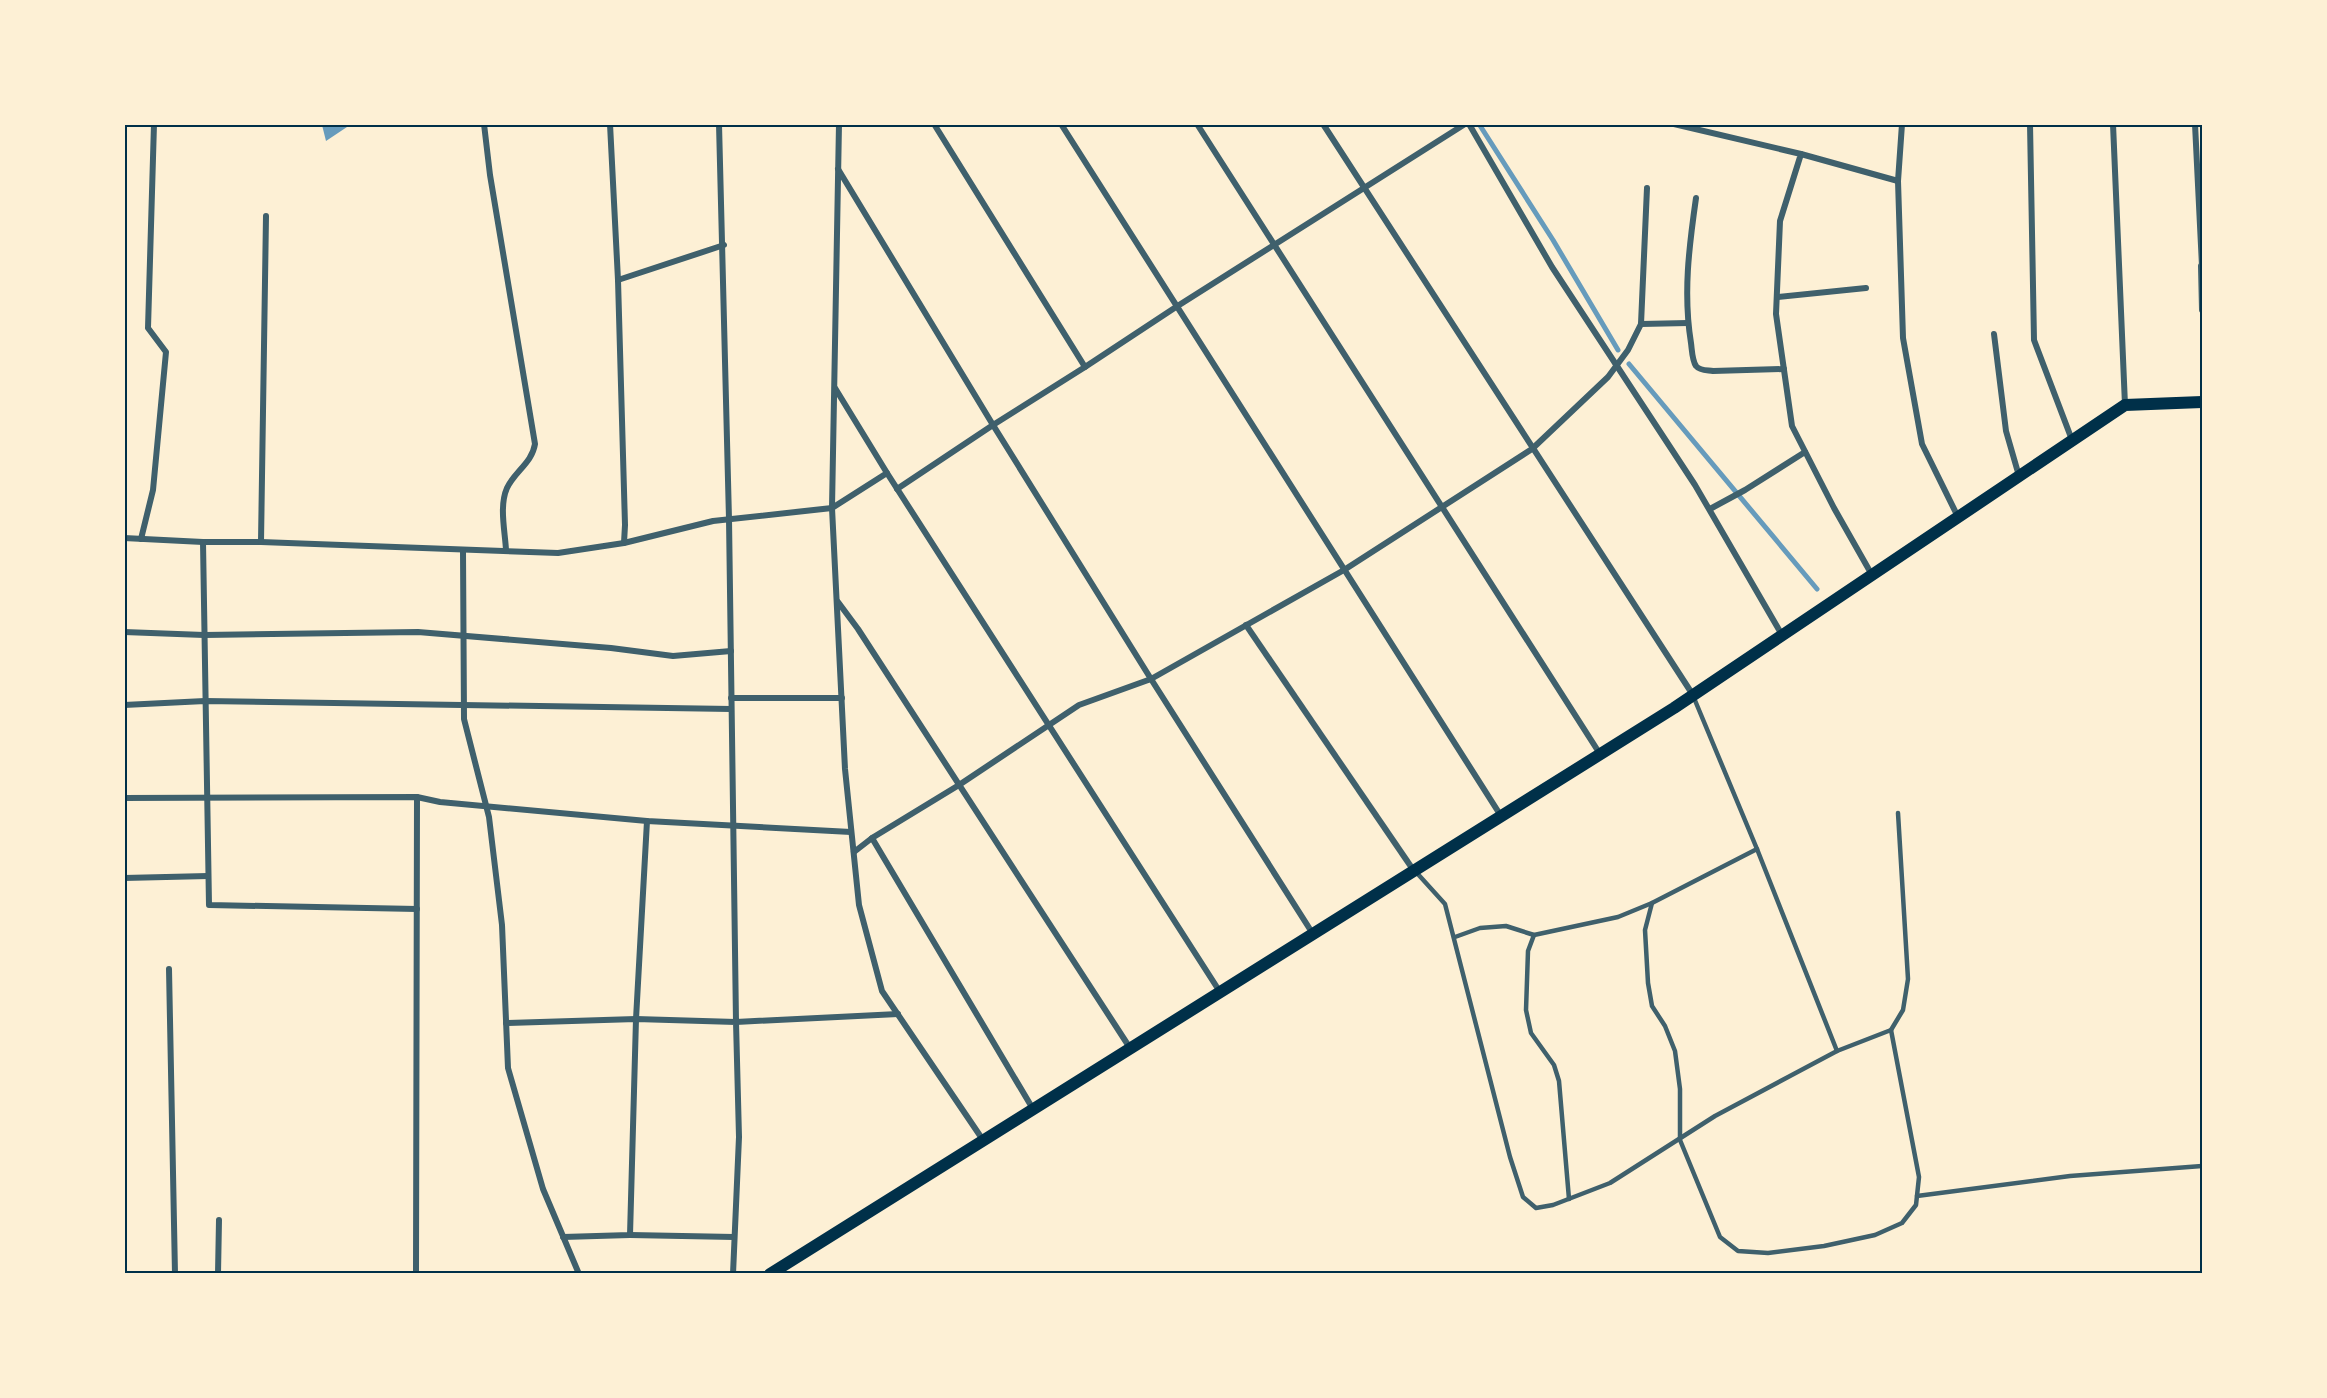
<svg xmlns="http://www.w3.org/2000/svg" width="2327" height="1398" font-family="Helvetica,sans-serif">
<rect width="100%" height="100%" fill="#fdf0d5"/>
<!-- water -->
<polygon fill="#669bbc" points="322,125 322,124 350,125 326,141"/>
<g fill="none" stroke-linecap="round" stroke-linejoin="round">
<!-- stream -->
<g stroke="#669bbc" stroke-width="5">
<polyline points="1479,124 1553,240 1618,350"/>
<polyline points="1629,364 1817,589"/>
</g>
<!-- service -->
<g stroke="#3f606c" stroke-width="4.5">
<polyline points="1694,698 1757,849 1837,1051"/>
<polyline points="1416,872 1445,904 1510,1157 1523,1197 1536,1208 1553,1205 1610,1183 1715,1116 1790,1076 1837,1051 1891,1030 1903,1010 1908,979 1898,813"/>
<polyline points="1652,903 1645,930 1648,983 1652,1006 1665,1026 1675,1051 1680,1089 1680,1140 1720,1237 1738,1251 1768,1253 1824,1246 1875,1235 1902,1223 1916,1205 1919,1177 1891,1030"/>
<polyline points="1534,935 1528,951 1526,1010 1531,1033 1554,1065 1559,1081 1569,1199"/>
<polyline points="1455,937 1480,928 1506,926 1534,935 1618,917 1652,903 1757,849"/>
<polyline points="1917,1196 2070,1176 2202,1166"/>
</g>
<!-- minor -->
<g stroke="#3f606c" stroke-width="6">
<path d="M484,124L490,175L535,444C532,463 515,471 507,488C499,506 505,531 506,550"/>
<polyline points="610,124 618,280 724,245"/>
<polyline points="719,124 729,519 736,1022 898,1014"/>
<polyline points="839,124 832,508 845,769 859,905 882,991 983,1140"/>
<polyline points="934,124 1085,367 1176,307 1465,124"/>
<polyline points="1061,124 1501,816"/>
<polyline points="1197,124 1600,754"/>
<polyline points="1323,124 1693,695"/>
<polyline points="1469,124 1552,267 1695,485 1782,635"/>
<polyline points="1674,124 1801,154 1780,221 1776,314 1792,426 1834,508 1872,575"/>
<polyline points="1902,124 1898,181 1903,338 1922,444 1958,517"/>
<polyline points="2030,124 2034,340 2072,440"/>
<polyline points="2113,124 2125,405"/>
<polyline points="2195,124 2202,266"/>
<polyline points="1801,154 1898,181"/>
<polyline points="838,169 993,425 1151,679 1344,570 1532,449 1608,377 1628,350 1641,324 1647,188"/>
<path d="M1696,198C1689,247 1683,294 1691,343C1692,350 1692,360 1696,366C1700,371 1708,370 1713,371L1784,369"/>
<polyline points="2201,266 2202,310"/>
<polyline points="618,280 625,525 624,543 713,521 832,508 887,473 835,388"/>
<polyline points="1777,297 1866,288"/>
<polyline points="1641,324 1688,323"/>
<polyline points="1994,334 2006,431 2019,476"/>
<polyline points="887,473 1220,992"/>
<polyline points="897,489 993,425 1085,367"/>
<polyline points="1710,509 1745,490 1805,452"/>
<polyline points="124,538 203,542 261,542 558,553 624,543"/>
<polyline points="141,539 153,490 166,352 148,328 154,124"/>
<polyline points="203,542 209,905 417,909"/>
<polyline points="261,542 266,216"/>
<polyline points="463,551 464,719 489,817 502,925 508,1068 543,1189 579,1274"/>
<polyline points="838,602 858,629 1130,1048"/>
<polyline points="1246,625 1414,871"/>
<polyline points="124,632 204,635 418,632 611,648 673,656 731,651"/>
<polyline points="731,698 842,698"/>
<polyline points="124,705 205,701 731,709"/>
<polyline points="124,798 417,797 440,802 647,821 851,832"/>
<polyline points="872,838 1033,1109"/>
<polyline points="854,852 872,838 959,785 1079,705 1151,679 1313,934"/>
<polyline points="124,878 208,876"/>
<polyline points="169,969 175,1274"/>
<polyline points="506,1023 636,1019 736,1022 739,1137 733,1274"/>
<polyline points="630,1235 734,1237"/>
<polyline points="563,1237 630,1235 636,1019 647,821"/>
<polyline points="218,1274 219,1220"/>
<polyline points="416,1274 417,797"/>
</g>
<!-- secondary -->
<polyline stroke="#003049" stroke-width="12" points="770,1274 1674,708 2125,405 2202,402"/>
</g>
<!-- border -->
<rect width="2327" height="1398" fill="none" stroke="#fdf0d5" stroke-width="252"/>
<rect x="126" y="126" width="2075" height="1146" fill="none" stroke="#003049" stroke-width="2"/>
</svg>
